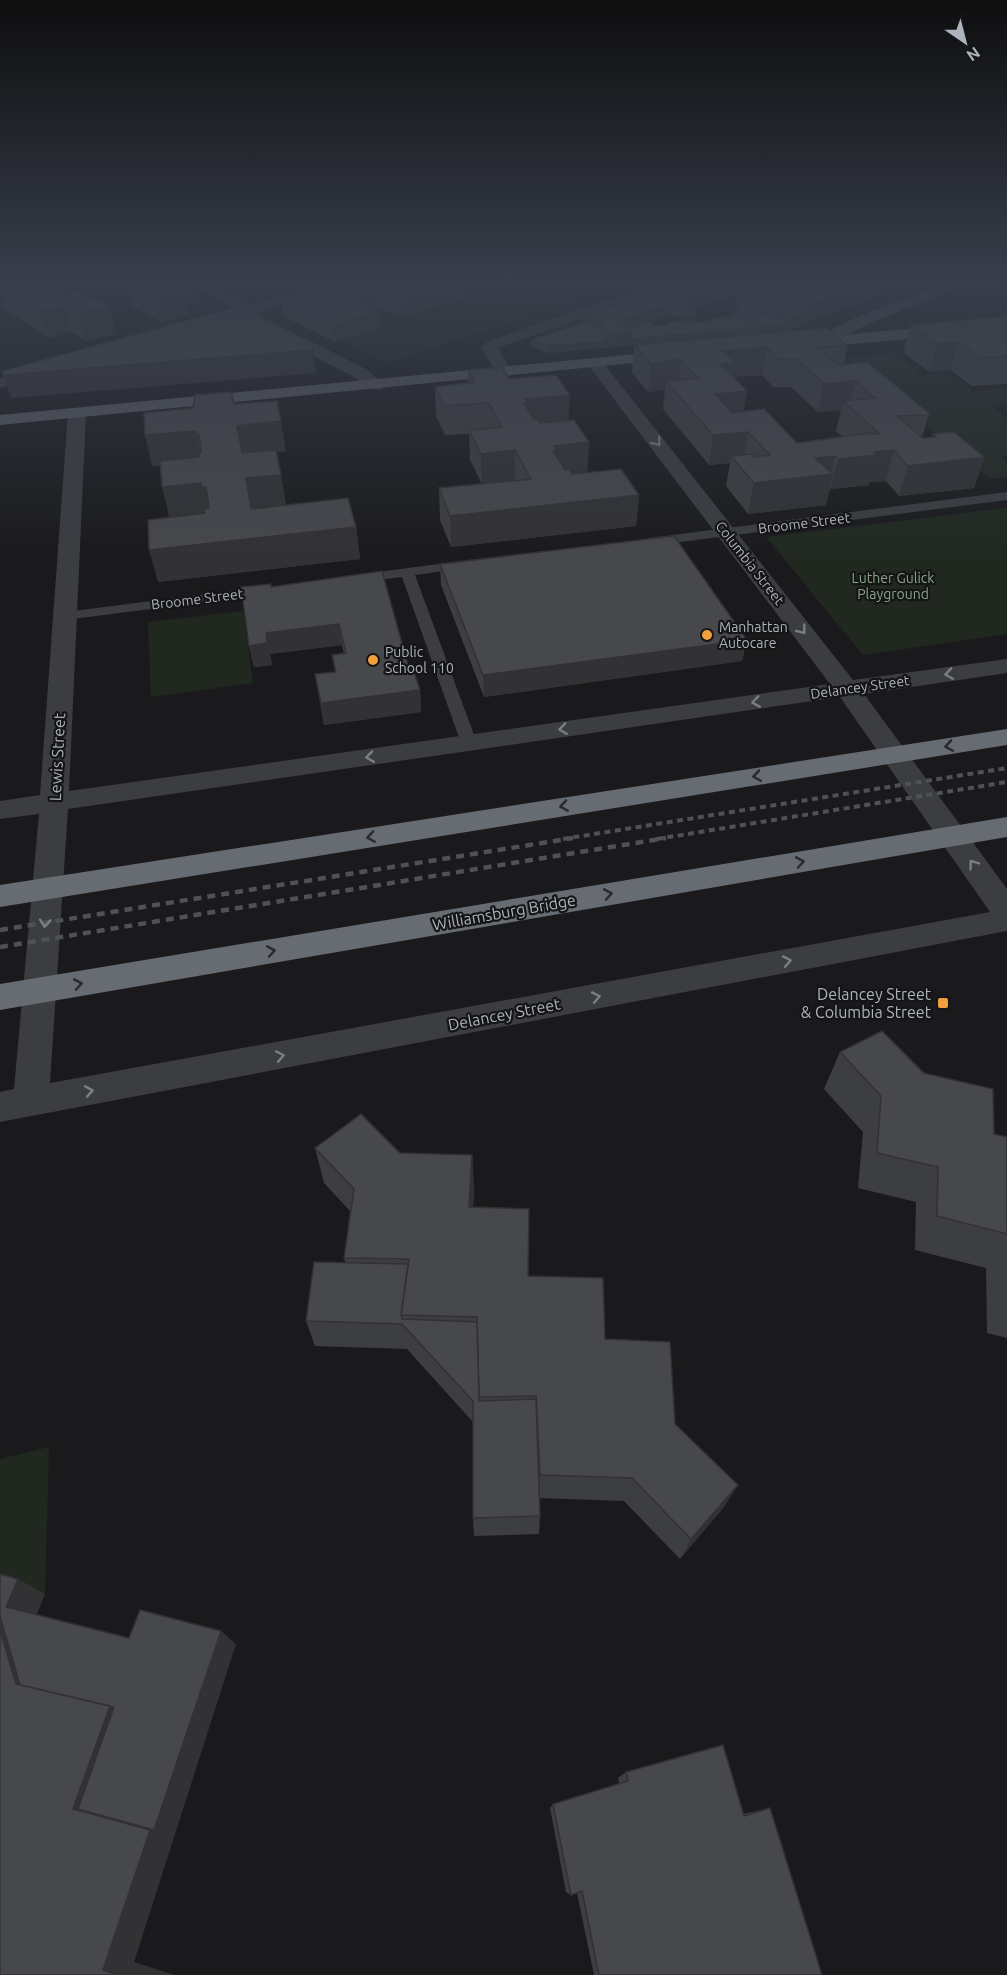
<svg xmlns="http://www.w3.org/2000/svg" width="1007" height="1975" font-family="Ubuntu,sans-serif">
<rect width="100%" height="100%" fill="#1a1a1c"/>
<!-- green -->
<g fill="#202820">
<polygon points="516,282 533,282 578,301 386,363 341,340 413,321 404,316"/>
<polygon points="895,353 923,375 949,373 974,392 1007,388 1007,403 991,405 1007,418 1007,456 1001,457 1007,462 1007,477 990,479 847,358"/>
<polygon points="1007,508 1007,634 863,655 766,537"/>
<polygon points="243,611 253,683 151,697 148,622"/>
<polygon points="49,1447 45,1594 0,1583 0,1459"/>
</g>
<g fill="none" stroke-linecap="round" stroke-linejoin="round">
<!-- service -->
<g fill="#3b3d41" fill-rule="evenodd">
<polygon points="1007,492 1007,500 649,546 642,542 649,538"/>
<polygon points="469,560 476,564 474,567 415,575 477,743 475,747 463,747 461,743 402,577 355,583 348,579 355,575"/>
<polygon points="270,586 275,587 277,590 275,593 65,620 58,616 65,612"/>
</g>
<!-- minor -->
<g fill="#3b3d41" fill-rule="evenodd">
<path d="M188,282H207L243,301L247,306L331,282H355L353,285L255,313L366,369L384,385L382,389C370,392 363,383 354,377L240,318L205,328L200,326L197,323L200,320L234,310L232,307Z"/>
<polygon points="659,282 681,282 679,285 498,348 512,372 510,376 498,376 481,347 488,341"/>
<path d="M595,358L601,360L853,680L1007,659V673L864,694L1007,889V931L0,1122V1092L14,1089L39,814L0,819V801L40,795L68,413L71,409H83L86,413L69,791L830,684L589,366L587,363ZM840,697L990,912L50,1083L68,809Z"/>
<polygon points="49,363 55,365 57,368 55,371 0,388 0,378"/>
</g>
<!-- secondary -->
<path fill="#494c51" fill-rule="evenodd" d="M950,282H971L868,324L830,344L824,346L816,341C830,323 924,292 950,282Z"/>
<!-- primary -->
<g fill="#575a60" fill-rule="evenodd">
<polygon points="1007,320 1007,330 796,349 788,344 796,339"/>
<polygon points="679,350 685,352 687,355 685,358 0,425 0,415"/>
</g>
<!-- motorway -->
<g fill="#676b72" fill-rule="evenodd">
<polygon points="1007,729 1007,745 0,907 0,885"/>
<polygon points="1007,817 1007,837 0,1010 0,984"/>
</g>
<!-- rail-far1 -->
<g stroke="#4e5156" stroke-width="4" stroke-dasharray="6 4.5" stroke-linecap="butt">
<polyline points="563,839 1007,768"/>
<polyline points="657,839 1007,782"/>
</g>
<!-- rail -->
<g stroke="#4e5156" stroke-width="4.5" stroke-dasharray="8 6" stroke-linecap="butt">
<polyline points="0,930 573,838"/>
<polyline points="0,947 666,838"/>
</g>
</g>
<!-- wall -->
<g fill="#3d3e41" fill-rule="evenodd">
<polygon points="90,282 191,282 195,302 187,304 189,315 161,322 133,307 129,291 112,295"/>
<polygon points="238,282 294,282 290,286"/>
<polygon points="338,282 463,282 464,298 401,317 378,307 372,309 380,329 335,342 283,316 281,299"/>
<polygon points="466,282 505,282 505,285 486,291"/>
<path d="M682,282H916L804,323V324L792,329V331L848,346L844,364L929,413L922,438H932L933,434L984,457L974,488L899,496L886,481L869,482V485L831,489L830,488L826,505L748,514L726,486L730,463L709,465L663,409L665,389L648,392L632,373L634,345L548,353L531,346V340L584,322V316ZM735,295H736V299L738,300L737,310L734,311V314L700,323L668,322V325L655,326L651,322L666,316H675L686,320L696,317L697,308ZM762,375L773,387H791L818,412L841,410L836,431L843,437L797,443L743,412L735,377Z"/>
<polygon points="0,283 65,295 109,307 116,334 86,341 71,332 49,338 5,310 0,295"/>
<polygon points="1007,316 1007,384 972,386 950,370 929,372 903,352 911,325"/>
<polygon points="468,370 570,395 568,420 589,442 587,472 639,495 636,526 451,547 440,520 439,488 482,484 470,460 469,434 445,435 436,416 435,387 468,382"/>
<polygon points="234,404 286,451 276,452 286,505 356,527 360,559 158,582 169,517 160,465 152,466"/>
<polygon points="440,564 747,640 742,661 484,697 441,585"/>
<polygon points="382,571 410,672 420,690 421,712 324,725 315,674 335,672 332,655 344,654 342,645 270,654 272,665 254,667 249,646 271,587"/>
<polygon points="840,1052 924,1073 994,1134 1007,1137 1007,1338 987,1333 986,1268 915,1250 916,1202 858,1188 863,1132 824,1089"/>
<polygon points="315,1148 400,1153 472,1155 474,1190 473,1207 528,1276 605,1339 675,1424 724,1507 680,1559 624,1501 540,1498 540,1516 539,1534 474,1536 473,1518 473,1422 407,1349 315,1346 306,1321 345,1262 344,1258 350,1211 324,1183"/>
<polygon points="626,1772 743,1814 770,1808 822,1975 594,1975 577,1893 571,1895 566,1892 550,1808 553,1804 619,1784 618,1778"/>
</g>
<!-- shaded-wall -->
<g fill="#323235">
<polygon points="46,282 62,282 68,305 64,306 71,332 49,338 41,311 35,285"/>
<polygon points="109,282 127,282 129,291 112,295"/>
<polygon points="169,282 191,282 195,302 187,304 189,315 161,322 155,296"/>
<polygon points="460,282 463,282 464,298 401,317 400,300"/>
<polygon points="486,282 505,282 505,285 486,291"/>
<polygon points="779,282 758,290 757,301 749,303 751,291"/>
<polygon points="873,282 916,282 804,323 804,324 792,329 792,331 631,345 632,339 790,324 791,317 806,312 808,305"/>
<polygon points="736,283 735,295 697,308 696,317 686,320 687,308 685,300"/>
<polygon points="376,290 378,307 361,312 359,295"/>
<polygon points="352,292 354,309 342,295"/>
<polygon points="667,304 666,316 638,326 636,323 635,327 625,331 622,320"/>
<polygon points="109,307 116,334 86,341 78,314"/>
<polygon points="379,312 380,329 335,342 333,324"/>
<polygon points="632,333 631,345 548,353 548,346 609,341 610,335"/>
<polygon points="958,342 950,370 929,372 937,344"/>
<polygon points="767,347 762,375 735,377 732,391 716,393 722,351"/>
<polygon points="313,350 316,373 11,398 3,375"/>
<polygon points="681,359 678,387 666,381 665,389 648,392 651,364"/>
<polygon points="855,381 849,406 843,401 841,410 818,412 824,384"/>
<polygon points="747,391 742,420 711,423 715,394"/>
<polygon points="570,395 568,424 527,428 524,403 525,399"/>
<polygon points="281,421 286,451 243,455 281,475 286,506 356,527 360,559 158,582 149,550 257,538 237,426"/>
<polygon points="196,431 202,461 152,466 145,435"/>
<polygon points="748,432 743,462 731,456 730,463 709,465 713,435"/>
<polygon points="589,442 587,473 552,481 553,451 554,446"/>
<polygon points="515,450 515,481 482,484 481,454"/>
<polygon points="894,450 886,481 869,482 869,485 831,489 838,459 874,452"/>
<polygon points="835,456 831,474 833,474 826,505 748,514 754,483 815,458"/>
<polygon points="984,457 974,488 899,496 908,466"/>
<polygon points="201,483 206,487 213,518 170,518 162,487"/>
<polygon points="639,495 636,526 451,547 450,516"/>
<polygon points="339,624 342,645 270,654 272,665 254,667 249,646 266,633"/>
<polygon points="747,640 742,661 484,697 483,675"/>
<polygon points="420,690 421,712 324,725 321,703"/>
<polygon points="472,1155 474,1190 471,1240 469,1207"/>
<polygon points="738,1485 724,1507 680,1559 691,1539"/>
<polygon points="18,1579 45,1594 34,1621 47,1692 16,1684 0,1630 0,1602"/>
<polygon points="221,1631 236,1644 134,1962 175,1975 118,1975 103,1970 73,1809 110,1706"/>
</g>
<!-- building -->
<g fill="#47484c" stroke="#323235" stroke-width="1.5" fill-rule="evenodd">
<polygon points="46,282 35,285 55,297 81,291 109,307 78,314 64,306 41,311 0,286 0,283 1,282"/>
<polygon points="130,282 172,282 183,289 155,296"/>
<polygon points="338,282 460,282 400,300 376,290 359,295 352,292 342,295 379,312 333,324 281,299"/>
<polygon points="682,282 779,282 751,291 738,287 743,285 736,283 685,300 698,305 687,308 676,304 667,304 622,320 632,333 610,335 599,321 584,316"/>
<polygon points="780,282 873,282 808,305 758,290"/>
<polygon points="754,294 807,312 791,317 738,300"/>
<polygon points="239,306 312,343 313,350 3,375 3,371"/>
<polygon points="739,309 749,309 793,324 632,339 632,333 628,328 639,327 636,323 650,321 655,326 670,325 668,322 693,320 700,323 740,313 734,311"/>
<polygon points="1007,316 1007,356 981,358 958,342 937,344 911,325"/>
<polygon points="584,322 598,327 609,341 548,346 531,340"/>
<path d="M826,328L848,346L816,347L837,365L867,362L929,413V415L897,416L923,438L936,437L933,434L954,432L984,457L908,466L894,450L874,452L877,455L838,459L835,456L815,458L833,474L754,483L731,456L752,454L754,457L770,455L748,432L713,435L666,381L698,378L681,359L651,364L635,345ZM767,347L778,359H797L824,384L855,381L875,398L843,401L880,434L870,433L797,443L764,409L732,413L715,394L747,391L720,364L737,363L722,351Z"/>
<polygon points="502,367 509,379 556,375 570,395 525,399 528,402 524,403 534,420 538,419 540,423 574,420 589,442 554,446 557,450 553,451 565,470 569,469 572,474 621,469 639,495 450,516 439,488 531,479 515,450 481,454 469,430 502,427 489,403 444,406 435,387 475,382 468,370"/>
<polygon points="231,392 234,404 277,401 281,421 237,426 242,453 276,450 281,475 246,478 251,509 348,498 356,527 149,550 148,520 205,513 204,509 209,508 206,487 202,487 201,483 162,487 160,461 199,457 198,453 201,453 199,434 196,434 196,431 145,435 144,413 193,408 195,395"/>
<polygon points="674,536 747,640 483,675 440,564"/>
<polygon points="382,571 410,672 414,672 420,690 321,703 315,674 336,672 332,655 346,653 339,624 266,633 267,643 249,646 241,587 271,584 271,587"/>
<polygon points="882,1031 924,1073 993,1089 994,1134 1007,1137 1007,1234 937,1216 938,1167 877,1153 881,1096 840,1052"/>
<polygon points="361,1114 400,1153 472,1155 469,1207 529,1209 528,1276 603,1278 605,1339 670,1342 675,1424 738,1485 691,1539 632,1478 540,1475 536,1396 479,1397 477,1317 401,1315 409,1259 344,1258 354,1189 315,1148"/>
<polygon points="314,1262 408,1264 401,1315 402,1319 477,1322 479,1401 536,1399 540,1516 473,1518 473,1401 402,1324 306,1321"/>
<polygon points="0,1574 18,1579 6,1607 129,1638 140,1610 221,1631 154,1830 78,1809 114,1707 20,1685 0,1616"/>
<polygon points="0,1630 16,1684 110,1706 73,1809 150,1830 103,1970 118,1975 0,1975"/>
<polygon points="723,1745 744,1816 770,1808 822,1975 599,1975 582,1891 571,1895 553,1804 628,1781 626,1772"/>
</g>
<!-- one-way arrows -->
<defs><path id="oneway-chevron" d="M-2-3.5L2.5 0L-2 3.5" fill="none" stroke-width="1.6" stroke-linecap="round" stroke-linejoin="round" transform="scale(1.5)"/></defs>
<g stroke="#7a7e85">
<use href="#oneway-chevron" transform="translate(657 442) rotate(52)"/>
<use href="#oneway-chevron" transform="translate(802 630) rotate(52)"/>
<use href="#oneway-chevron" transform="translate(949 674) rotate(172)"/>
<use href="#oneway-chevron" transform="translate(756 702) rotate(172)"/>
<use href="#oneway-chevron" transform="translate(563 729) rotate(172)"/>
<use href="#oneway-chevron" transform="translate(370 757) rotate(172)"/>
<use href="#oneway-chevron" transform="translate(973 864) rotate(-126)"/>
<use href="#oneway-chevron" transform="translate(45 923) rotate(94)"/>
<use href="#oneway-chevron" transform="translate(787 961) rotate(-11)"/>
<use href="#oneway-chevron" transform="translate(596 997) rotate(-11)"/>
<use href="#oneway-chevron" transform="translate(280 1056) rotate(-11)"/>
<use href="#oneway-chevron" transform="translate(89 1091) rotate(-10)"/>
</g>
<g stroke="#2a2a2e">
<use href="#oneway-chevron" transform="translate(949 746) rotate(171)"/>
<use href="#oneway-chevron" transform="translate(757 776) rotate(171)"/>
<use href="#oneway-chevron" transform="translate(564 806) rotate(171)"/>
<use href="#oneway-chevron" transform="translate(371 837) rotate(171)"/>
<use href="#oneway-chevron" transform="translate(800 862) rotate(-10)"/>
<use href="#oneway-chevron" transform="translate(608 894) rotate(-10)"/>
<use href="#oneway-chevron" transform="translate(271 951) rotate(-10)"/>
<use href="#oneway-chevron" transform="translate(78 984) rotate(-10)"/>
</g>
<!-- sky -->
<linearGradient id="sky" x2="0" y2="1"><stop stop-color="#0e0e0f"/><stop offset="0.5" stop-color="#383e4b"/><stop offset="1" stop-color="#383e4b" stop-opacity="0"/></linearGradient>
<rect width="1007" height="559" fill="url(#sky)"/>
<!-- markers -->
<g fill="#f29e3c" stroke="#151517" stroke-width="2">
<circle cx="707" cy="635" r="6"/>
<circle cx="373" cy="660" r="6"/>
<rect x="937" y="997" width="12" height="12" rx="3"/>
</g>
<g text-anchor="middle" stroke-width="4.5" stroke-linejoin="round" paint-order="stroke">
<!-- far-street labels -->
<g font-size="14" fill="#adb3bc" stroke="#151517">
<text transform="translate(804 523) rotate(-7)" y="5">Broome Street</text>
<text transform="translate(750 563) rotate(52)" y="5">Columbia Street</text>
<text transform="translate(197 599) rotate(-7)" y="5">Broome Street</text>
<text transform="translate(860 687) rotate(-8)" y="5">Delancey Street</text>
</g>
<!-- far-park labels -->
<g font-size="14" fill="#86a684" stroke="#151517">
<text x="893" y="583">Luther Gulick<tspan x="893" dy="16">Playground</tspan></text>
</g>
<!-- far-poi labels -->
<g font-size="14" fill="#adb3bc" stroke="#151517" text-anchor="start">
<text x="719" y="632">Manhattan<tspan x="719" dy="16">Autocare</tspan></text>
<text x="385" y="657">Public<tspan x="385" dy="16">School 110</tspan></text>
</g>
<!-- street labels -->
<g font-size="16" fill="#adb3bc" stroke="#151517">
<text transform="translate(57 757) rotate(-87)" y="6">Lewis Street</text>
<text transform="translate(504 912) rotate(-10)" y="6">Williamsburg Bridge</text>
<text transform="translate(504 1014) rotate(-11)" y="6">Delancey Street</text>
</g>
<!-- poi labels -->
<g font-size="16" fill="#adb3bc" stroke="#151517" text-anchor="end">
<text x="931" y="1000">Delancey Street<tspan x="931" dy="18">&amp; Columbia Street</tspan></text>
</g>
</g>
<!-- north arrow -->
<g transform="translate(965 42) rotate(145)" stroke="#151517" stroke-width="4.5" paint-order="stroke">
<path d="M0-4.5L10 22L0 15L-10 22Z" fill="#adb3bc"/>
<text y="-9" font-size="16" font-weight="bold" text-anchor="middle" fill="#adb3bc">N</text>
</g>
</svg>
